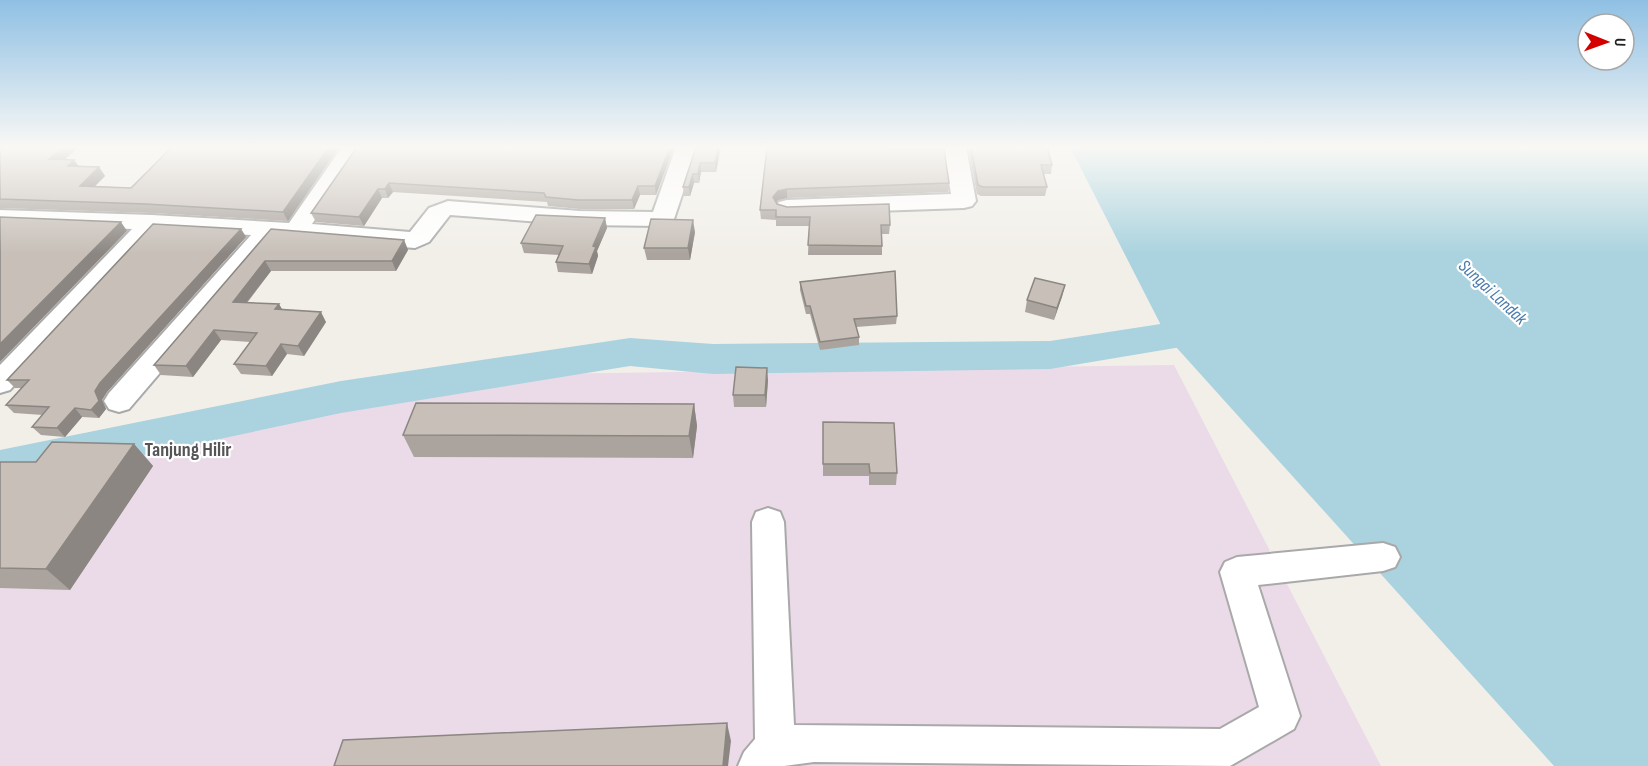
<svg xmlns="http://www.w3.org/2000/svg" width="1648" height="766" font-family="'Sofia Sans Condensed',sans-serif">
<rect width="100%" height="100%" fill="#f2efe9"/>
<!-- industrial -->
<polygon fill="#ebdbe8" points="1174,365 1381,766 0,766 0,469 541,374"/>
<!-- water -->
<polygon fill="#aad3df" points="1070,147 1648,147 1648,766 1554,766 1167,337"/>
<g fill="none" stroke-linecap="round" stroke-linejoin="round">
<!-- river -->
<polygon fill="#aad3df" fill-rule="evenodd" points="1167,323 1181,327 1187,337 1181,347 1050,369 713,374 630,366 341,413 0,486 0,450 341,381 630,338 713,344 1050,341"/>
<defs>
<g id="minor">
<polygon points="342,147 364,147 312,224 410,232 429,208 448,201 580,211 653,212 676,147 698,147 674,219 670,224 662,226 580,225 450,215 429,242 415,248 276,237 129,409 119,412 109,409 104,401 109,393 251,235 158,230 10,390 0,393 0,365 132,229 0,224 0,210 152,215 289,223"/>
<polygon points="881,147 966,147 976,201 972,206 964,208 787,214 779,212 775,207 779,202 787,200 951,194 945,156 891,156 883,154 880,149"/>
<polygon points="768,508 780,512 784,522 794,725 1220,729 1259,707 1220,572 1225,562 1237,557 1383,543 1395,547 1400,557 1395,567 1383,571 1258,585 1300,716 1294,729 1230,766 814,762 784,766 738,766 744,752 755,739 752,522 756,512"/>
</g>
</defs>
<!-- minor casing -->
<use href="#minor" stroke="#a9a9a9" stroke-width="4"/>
<!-- minor -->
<use href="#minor" fill="#fff" fill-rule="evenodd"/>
</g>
<!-- wall -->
<g fill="#aba49e">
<polygon points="0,147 65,160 79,166 99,167 105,176 95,186 131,188 172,147 339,147 288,221 152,213 0,208"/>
<polygon points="357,147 674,147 656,195 640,195 634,209 580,209 548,206 547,202 393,192 388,198 382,198 364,226 316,222 311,213"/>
<polygon points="696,147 721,147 716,172 701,172 699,183 694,183 690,196 684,196 683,187"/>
<polygon points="767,147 949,183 948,192 787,198 778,200 776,203 777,204 787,207 890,225 889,234 882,234 882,255 808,255 809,226 776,226 776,220 761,219 760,210"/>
<polygon points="968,147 1047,147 1052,165 1051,174 1043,174 1047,187 1045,196 981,196 977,194"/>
<polygon points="605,218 607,228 597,251 598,256 592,274 558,272 556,262 559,255 524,253 521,243"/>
<polygon points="241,229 246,237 107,392 102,400 106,409 99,418 82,417 65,437 41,435 32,427 43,415 14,413 6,405 21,388 15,388 7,380"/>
<polygon points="271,229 404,240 408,250 396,271 271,271 247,303 282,310 326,322 304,356 287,354 272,376 241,374 234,364 250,342 221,340 193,377 161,375 154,365"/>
<polygon points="695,232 690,260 647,260 644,248"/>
<polygon points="800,282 897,316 896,324 856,327 859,337 859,345 820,350 810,314 806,314 800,290"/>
<polygon points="1065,285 1054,320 1025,312 1027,300"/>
<polygon points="768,380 766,407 734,407 733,395"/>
<polygon points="694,404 697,426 693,458 414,457 403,435"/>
<polygon points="823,422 897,473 896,485 869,485 869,476 823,476"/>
<polygon points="134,444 153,466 70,590 0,588 0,462 36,462"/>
</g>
<!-- shaded-wall -->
<g fill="#8b8681">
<polygon points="63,147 79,147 55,168 49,159"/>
<polygon points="329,147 339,147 288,221 283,212"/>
<polygon points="670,147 674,147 656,195 655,186"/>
<polygon points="718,147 721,147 716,172 715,163"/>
<polygon points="74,160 81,169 68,166"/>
<polygon points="700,163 701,172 699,183 698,174"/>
<polygon points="99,167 105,176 86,195 80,186"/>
<polygon points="693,174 694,183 690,196 689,187"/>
<polygon points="389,183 393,192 388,198 385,189"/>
<polygon points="638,186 640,195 634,209 632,200"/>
<polygon points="378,189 382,198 364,226 359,217"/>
<polygon points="787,189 787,198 778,200 773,206 773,197 778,191"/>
<polygon points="605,218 607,228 597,251 598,256 592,274 589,264 593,246"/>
<polygon points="693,220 695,232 690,260 688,248"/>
<polygon points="121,222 127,231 0,362 0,344"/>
<polygon points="241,229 246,237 107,392 102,400 106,409 99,418 91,410 95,391 100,383"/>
<polygon points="404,240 408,250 396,271 392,261"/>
<polygon points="265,261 271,271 239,312 233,302"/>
<polygon points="1065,285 1062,297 1054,320 1057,308"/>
<polygon points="279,304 285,314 275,309"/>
<polygon points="321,312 326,322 304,356 298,346"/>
<polygon points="214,330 221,340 193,377 186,366"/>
<polygon points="281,344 287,354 272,376 266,366"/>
<polygon points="767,368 768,380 766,407 765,395"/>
<polygon points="694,404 697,426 693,458 689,436"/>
<polygon points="75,408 82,417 65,437 57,428"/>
<polygon points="134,444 153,466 70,590 46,569"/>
<polygon points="727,723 731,741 728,766 723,766"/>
</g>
<!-- building -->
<g fill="#c7bfb8" stroke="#8b8681" stroke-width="1.5">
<polygon points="0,147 63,147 49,159 74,160 68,166 99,167 80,186 131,188 172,147 329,147 283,212 146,204 0,199"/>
<polygon points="357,147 670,147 655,186 638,186 632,200 578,200 546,197 544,193 389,183 385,189 378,189 359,217 311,213"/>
<polygon points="696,147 718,147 715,163 700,163 698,174 693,174 689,187 683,187"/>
<polygon points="767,147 884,147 891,149 944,149 949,183 787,189 778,191 773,197 777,204 787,207 889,204 890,225 881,225 882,246 808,245 810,217 776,217 776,210 760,210"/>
<polygon points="971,147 1047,147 1052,165 1041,165 1047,187 983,187 978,185"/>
<polygon points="536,215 605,218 593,246 596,247 589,264 556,262 563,246 521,243"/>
<polygon points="0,217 121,222 0,344"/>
<polygon points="651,219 693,220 688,248 644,248"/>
<polygon points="153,224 241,229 100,383 95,391 99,401 91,410 75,408 57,428 32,427 49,407 6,405 29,380 7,380"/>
<polygon points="271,229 404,240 392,261 265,261 233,302 279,304 275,309 321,312 298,346 281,344 266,366 234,364 257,333 214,330 186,366 154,365"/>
<polygon points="895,271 897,316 854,319 859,337 820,342 810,306 806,306 800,282"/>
<polygon points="1035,278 1065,285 1057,308 1027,300"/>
<polygon points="736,367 767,368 765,395 733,395"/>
<polygon points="416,403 694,404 689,436 403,435"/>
<polygon points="823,422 894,423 897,473 870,473 869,464 823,464"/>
<polygon points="52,442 134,444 46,569 0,568 0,462 36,462"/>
<polygon points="727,723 723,766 334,766 343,740"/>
</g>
<!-- sky -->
<linearGradient id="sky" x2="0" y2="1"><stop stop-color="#8fc0e4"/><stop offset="0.58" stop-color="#f9f8f5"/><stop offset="1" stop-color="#f9f8f5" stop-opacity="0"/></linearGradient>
<rect width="1648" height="254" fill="url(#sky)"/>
<g text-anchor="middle" stroke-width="4.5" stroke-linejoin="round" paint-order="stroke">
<!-- water labels -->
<g font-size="18" font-style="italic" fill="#4a7aab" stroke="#fff">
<text transform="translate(1493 292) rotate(43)" y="6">Sungai Landak</text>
</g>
<!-- quarter labels -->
<g font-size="20" font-weight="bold" fill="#555" stroke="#fff">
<text x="188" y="456">Tanjung Hilir</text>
</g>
</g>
<!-- north arrow -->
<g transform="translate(1606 42) rotate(91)"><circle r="28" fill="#ffffff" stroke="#a7a7a7" stroke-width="1.5"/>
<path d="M0-4.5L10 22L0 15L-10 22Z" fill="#d40000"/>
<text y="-9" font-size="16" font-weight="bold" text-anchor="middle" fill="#222222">U</text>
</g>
</svg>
